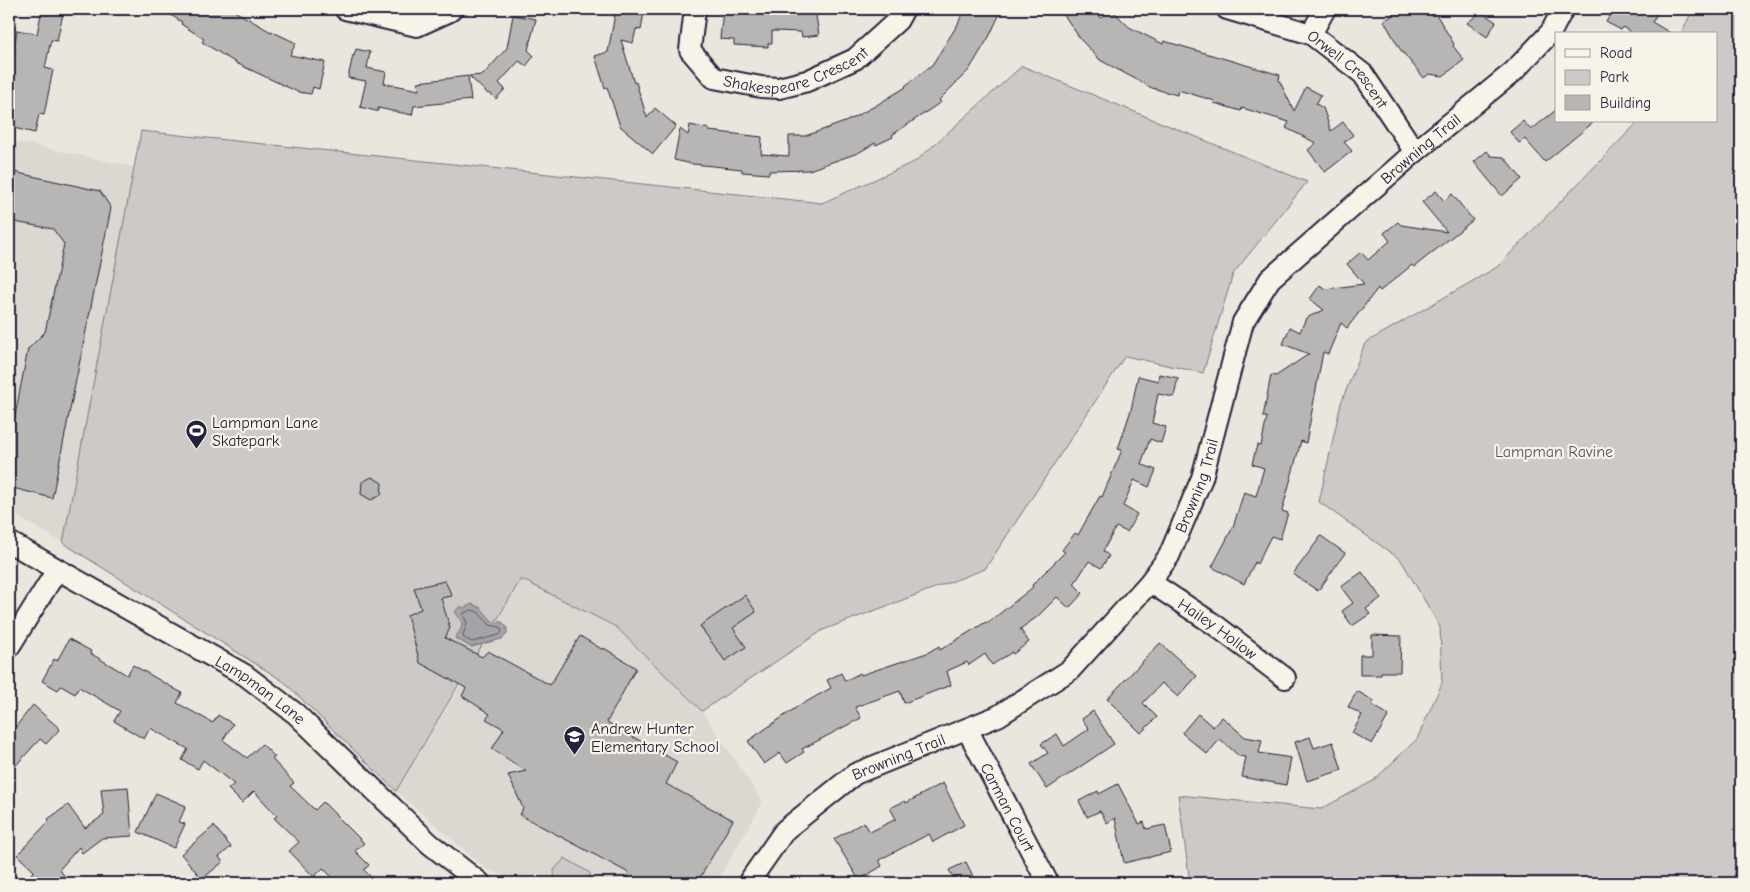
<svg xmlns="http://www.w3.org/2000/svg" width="1750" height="892" font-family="'Comic Neue',sans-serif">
<rect width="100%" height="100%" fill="#eae6de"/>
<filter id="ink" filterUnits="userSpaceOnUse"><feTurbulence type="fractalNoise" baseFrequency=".02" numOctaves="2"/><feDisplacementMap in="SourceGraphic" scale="10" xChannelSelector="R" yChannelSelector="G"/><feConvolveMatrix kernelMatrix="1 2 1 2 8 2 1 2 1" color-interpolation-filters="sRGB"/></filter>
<g filter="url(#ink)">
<!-- built -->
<g fill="#dbd8d2">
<polygon points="9,140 135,167 63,543 9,512"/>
<polygon points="521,579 616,627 702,711 763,802 716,883 523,883 486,869 396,791 452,700"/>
</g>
<!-- green -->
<g fill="#cdc9c6" stroke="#787680">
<polygon points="1693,9 1741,9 1741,883 1190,883 1178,795 1321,809 1373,781 1417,739 1442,683 1440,627 1401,560 1319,502 1341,403 1365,343 1497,267 1639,121 1716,121 1716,34 1681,34"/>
<polygon points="1022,66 1307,182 1233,274 1203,373 1125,356 985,569 823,630 702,711 616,627 521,579 396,791 283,681 63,543 141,131 822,203 916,161"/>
<polygon points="565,858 590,873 590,883 565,883 554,877 554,870"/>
</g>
<!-- water -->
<polygon fill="#a6a3a6" stroke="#716f7b" points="472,604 481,608 492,621 502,622 507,627 507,634 502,639 471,647 455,638 461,629 462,623 455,612 460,606 464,608"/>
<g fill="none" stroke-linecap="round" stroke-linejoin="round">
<!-- shore -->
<polygon stroke="#575666" stroke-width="1" points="472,610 478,612 490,625 500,627 502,632 499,635 472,642 464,638 463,635 467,623 463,614"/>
</g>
<!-- building -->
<g fill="#b8b6b5" stroke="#22223b">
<polygon points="42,9 64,9 57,41 51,40 45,68 53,70 44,115 39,114 35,133 9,127 9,82 15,52 13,51 17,30 37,34"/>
<polygon points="161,9 231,9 271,32 271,31 296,43 290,55 325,62 319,89 313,87 311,94 298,92 236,63 202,42 204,39 181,24 182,22"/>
<polygon points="616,9 626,9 644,12 641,30 636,29 633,43 621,40 634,83 636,82 647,118 655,108 676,126 653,154 620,126 607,87 605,88 595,56 608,52"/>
<polygon points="723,9 753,12 753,9 815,9 819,35 802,37 801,32 772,31 772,43 768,43 768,47 734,45 734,40 720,39"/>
<polygon points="964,9 1002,9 989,37 969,70 939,100 941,102 892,135 893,137 876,145 875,143 858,153 809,170 769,171 769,174 742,172 742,169 693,164 674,160 680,129 688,135 690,125 709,129 709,131 762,137 761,154 789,156 789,136 805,136 845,122 875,106 906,87 905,86 932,65 958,24"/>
<polygon points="1060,9 1095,9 1101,18 1111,9 1129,27 1163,44 1164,41 1280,75 1279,80 1294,111 1306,87 1321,95 1316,104 1323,108 1331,131 1343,122 1353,135 1344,142 1352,151 1325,172 1308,150 1316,143 1286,128 1289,122 1242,108 1241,111 1214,103 1215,101 1178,90 1177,95 1152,88 1100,60 1081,40"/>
<polygon points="1390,9 1433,9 1454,44 1453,46 1464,60 1443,76 1429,74 1424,78 1400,49 1384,21 1393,15"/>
<polygon points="1614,9 1660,9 1652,22 1672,34 1634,34 1623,27 1621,30 1606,22"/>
<polygon points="1481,12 1496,22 1487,37 1467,23"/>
<polygon points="513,15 536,19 528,50 534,56 526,66 519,61 499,83 505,89 496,99 490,93 488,94 469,76 483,75 507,48"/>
<polygon points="356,49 370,52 367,68 386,72 384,83 419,90 418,82 468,76 471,100 414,106 412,115 378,108 378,111 376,111 360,107 366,81 348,78 353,55 354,56"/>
<polygon points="1556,110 1556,121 1595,121 1545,162 1525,139 1519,143 1510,132 1523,121 1531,130"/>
<polygon points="1487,151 1491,156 1504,157 1522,179 1502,196 1474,162"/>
<polygon points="9,171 100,191 111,208 52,498 9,487 9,430 13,426 28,349 45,332 64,244 53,229 9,221"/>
<polygon points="1436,191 1444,201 1452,194 1473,220 1414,267 1412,265 1380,291 1378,288 1347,328 1341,323 1328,354 1323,352 1306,443 1301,441 1282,511 1288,513 1280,539 1271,536 1257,564 1255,562 1244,584 1212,567 1233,527 1244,492 1256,496 1264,468 1252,464 1257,445 1261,446 1267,417 1263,417 1271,375 1276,376 1309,354 1283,344 1290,327 1300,332 1306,318 1324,310 1310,299 1320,285 1325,289 1364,284 1347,264 1361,252 1368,260 1390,241 1384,233 1398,222 1401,225 1447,232 1422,202"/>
<polygon points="1159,374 1178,378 1174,397 1158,394 1152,423 1166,427 1161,443 1150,439 1141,464 1156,470 1149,487 1134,480 1123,506 1137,514 1127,532 1116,527 1103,551 1109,556 1101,568 1089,561 1074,584 1083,593 1069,608 1057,597 1037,617 1020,629 1029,642 1013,654 1012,652 992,665 985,654 969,665 967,662 947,671 951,685 904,703 900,691 855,707 861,718 802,749 804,752 787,763 780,753 764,764 748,741 797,707 831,688 827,680 841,673 845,681 860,673 861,675 927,653 939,646 940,650 986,622 988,623 1033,587 1032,585 1065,552 1062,550 1075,533 1078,535 1100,496 1102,497 1122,450 1118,449 1131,410 1138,376 1158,381"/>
<polygon points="372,477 382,483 381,495 371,500 361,494 362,482"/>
<polygon points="1321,536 1345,553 1318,591 1293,574"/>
<polygon points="1362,572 1381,598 1366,609 1370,614 1352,626 1342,611 1353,603 1341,587"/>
<polygon points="445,581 452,596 441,598 450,628 445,638 482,657 488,651 550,685 580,636 603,650 604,648 636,668 607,722 677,762 666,784 733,820 697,883 624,883 629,873 520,815 523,808 508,775 526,771 492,749 504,729 486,719 490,714 462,696 466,688 420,663 407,615 421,609 414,588"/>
<polygon points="745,595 756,612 733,628 746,647 725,661 700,626"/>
<polygon points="1372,635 1401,636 1400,672 1381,672 1381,675 1360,675 1360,655 1372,655"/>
<polygon points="69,639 91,651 90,653 127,675 133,665 182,693 177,703 213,723 218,715 233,724 223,740 247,758 262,744 275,757 272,759 294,783 290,786 315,810 323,802 364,843 355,851 369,865 364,870 377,883 338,883 323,868 314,877 289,851 299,842 274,818 277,816 254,791 242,803 228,789 234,784 203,760 198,769 182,760 188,749 150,728 144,739 114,721 120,711 79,687 75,694 61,686 58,690 42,681 54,659 57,661"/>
<polygon points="1160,643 1197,676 1178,697 1162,683 1143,703 1157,717 1141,733 1107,699"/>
<polygon points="1357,691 1374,701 1372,705 1389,715 1372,744 1352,733 1362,715 1348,707"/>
<polygon points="33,705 60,729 46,744 40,739 9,773 9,735"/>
<polygon points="1093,711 1114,744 1047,789 1031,764 1048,753 1041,744 1057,734 1064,746 1089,729 1082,719"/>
<polygon points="1198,714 1213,727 1222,717 1245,737 1262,740 1259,753 1291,758 1286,785 1242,777 1246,757 1239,756 1220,739 1207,754 1182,733"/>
<polygon points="1310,737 1314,748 1333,742 1342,770 1307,781 1295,742"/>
<polygon points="943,783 964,825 933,842 929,834 879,860 882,866 859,880 834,839 864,822 870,832 896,819 890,808 905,801 906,803"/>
<polygon points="1118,784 1139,824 1144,822 1146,829 1165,825 1171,852 1124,863 1115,818 1107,823 1100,811 1087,817 1079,801 1098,791 1099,794"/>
<polygon points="128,787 132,836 102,838 82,853 79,847 59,870 64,875 57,883 22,883 34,871 17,855 49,821 48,819 68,805 85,828 104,815 101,789"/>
<polygon points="156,793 186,806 179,822 185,824 174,848 138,832"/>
<polygon points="214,826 231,847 219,857 223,862 202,879 181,854"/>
<polygon points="966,862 974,878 964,883 956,883 949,870"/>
</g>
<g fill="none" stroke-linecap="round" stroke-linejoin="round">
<defs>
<g id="minor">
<polyline points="345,9 417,26 450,11 451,9"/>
<path id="s1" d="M695,9L690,50L714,78L761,87L779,88L807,81L855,59L898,20L904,9"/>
<path id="s2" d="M1227,9L1311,34L1363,74L1415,152"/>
<polyline points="1311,34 1325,9"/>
<path id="s3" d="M9,542L245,675L296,714L430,844L480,883"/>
<path id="s4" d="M1150,582L1215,625L1285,678"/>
<polyline points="9,647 57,570"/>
<path id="s5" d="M967,729L1048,883"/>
<path id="s6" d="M748,883L785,830L855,774L998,716L1070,670L1150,582L1169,556L1202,478L1243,322L1270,279L1415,152L1513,72L1551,32L1563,9"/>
</g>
</defs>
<!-- minor casing -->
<use href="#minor" stroke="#22223b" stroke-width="24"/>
<!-- minor -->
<use href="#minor" stroke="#f7f3e8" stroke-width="20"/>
</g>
</g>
<!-- icons -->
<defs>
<symbol id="stadium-pin" viewBox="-11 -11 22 30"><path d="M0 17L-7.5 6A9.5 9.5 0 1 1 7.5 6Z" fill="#22223b" stroke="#f7f3e8"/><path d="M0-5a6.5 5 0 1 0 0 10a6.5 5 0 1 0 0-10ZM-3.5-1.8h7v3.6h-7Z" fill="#fff"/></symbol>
<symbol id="school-pin" viewBox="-11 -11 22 30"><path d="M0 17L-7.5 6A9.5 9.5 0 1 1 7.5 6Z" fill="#22223b" stroke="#f7f3e8"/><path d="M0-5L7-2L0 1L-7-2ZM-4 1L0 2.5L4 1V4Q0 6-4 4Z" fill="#fff"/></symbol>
</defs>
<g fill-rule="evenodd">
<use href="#stadium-pin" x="184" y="418" width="25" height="34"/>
<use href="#school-pin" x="562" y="724" width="25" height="34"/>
</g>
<g text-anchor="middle" stroke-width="4.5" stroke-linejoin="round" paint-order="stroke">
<!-- street labels -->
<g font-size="16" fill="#22223b" stroke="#f7f3e8">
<text dy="6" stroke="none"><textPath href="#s1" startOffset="164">Shakespeare Crescent</textPath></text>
<text dy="6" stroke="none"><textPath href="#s2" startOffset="139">Orwell Crescent</textPath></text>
<text dy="6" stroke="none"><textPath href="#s6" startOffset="1041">Browning Trail</textPath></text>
<text dy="6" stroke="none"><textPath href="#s6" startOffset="621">Browning Trail</textPath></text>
<text dy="6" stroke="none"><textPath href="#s4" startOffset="82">Hailey Hollow</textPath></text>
<text dy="6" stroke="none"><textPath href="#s3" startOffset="292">Lampman Lane</textPath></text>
<text dy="6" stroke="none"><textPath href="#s6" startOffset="201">Browning Trail</textPath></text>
<text dy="6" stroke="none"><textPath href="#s5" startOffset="88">Carman Court</textPath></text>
</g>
<!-- poi labels -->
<g font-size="16" fill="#22223b" stroke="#f7f3e8" text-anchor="start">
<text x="212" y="428">Lampman Lane<tspan x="212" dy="18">Skatepark</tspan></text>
<text x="591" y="734">Andrew Hunter<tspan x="591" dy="18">Elementary School</tspan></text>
</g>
<!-- park labels -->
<g font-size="16" fill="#555465" stroke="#f7f3e8">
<text x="1554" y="457">Lampman Ravine</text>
</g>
</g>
<!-- margin -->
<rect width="1750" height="892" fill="none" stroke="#f7f3e8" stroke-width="30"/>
<rect x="15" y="15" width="1720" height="862" fill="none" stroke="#22223b" stroke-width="2" filter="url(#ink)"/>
<!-- legend -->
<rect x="1555" y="32" width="162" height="90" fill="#f7f3e8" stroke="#a29fa3"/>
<rect x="1565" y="49" width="25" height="8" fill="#f7f3e8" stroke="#a29fa3"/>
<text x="1600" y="58" font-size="15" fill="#22223b">Road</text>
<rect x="1565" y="70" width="25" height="15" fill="#cdc9c6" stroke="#a29fa3"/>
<text x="1600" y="82" font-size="15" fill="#22223b">Park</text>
<rect x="1565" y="95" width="25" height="15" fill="#b8b6b5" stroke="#a29fa3"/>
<text x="1600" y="108" font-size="15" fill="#22223b">Building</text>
</svg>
